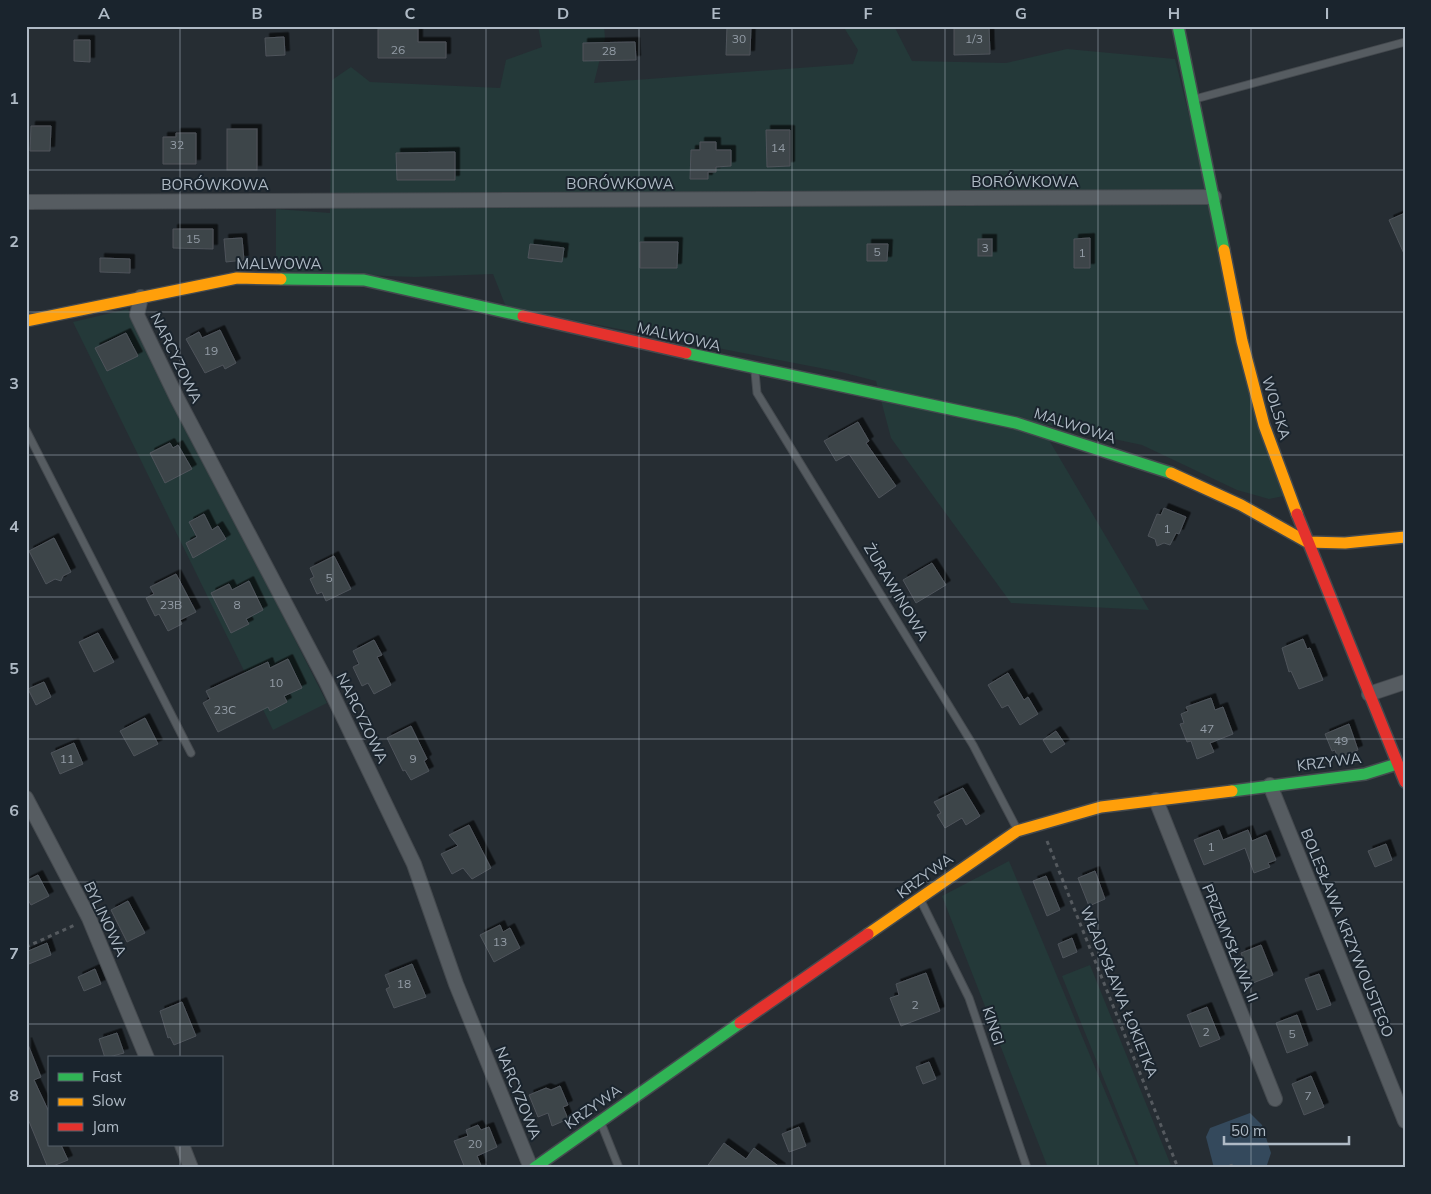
<svg xmlns="http://www.w3.org/2000/svg" width="1431" height="1194" font-family="Mulish,sans-serif">
<defs>
<filter id="shadow"><feDropShadow dx="4.5" dy="-4.5" stdDeviation="0" flood-color="#0009"/></filter>
</defs>
<rect width="100%" height="100%" fill="#262d33"/>
<!-- green -->
<g fill="#243939">
<polygon points="538,26 604,26 605,38 594,83 853,64 858,50 843,26 894,26 912,61 1006,63 1067,49 1175,59 1284,496 1269,499 1237,490 1142,445 1039,423 1149,610 1011,603 891,438 876,381 841,372 506,307 493,274 415,277 276,272 276,209 330,213 332,80 351,67 370,82 500,88 506,60 542,47"/>
<polygon points="128,309 327,703 273,730 73,322"/>
<polygon points="1009,861 1137,1168 1048,1168 942,896"/>
<polygon points="1090,965 1172,1168 1140,1168 1062,976"/>
</g>
<!-- water -->
<polygon fill="#34495c" points="1250,1113 1262,1125 1271,1153 1266,1168 1214,1168 1206,1137 1210,1128"/>
<!-- building -->
<g fill="#3e4449" stroke="#4e545b" filter="url(#shadow)">
<polygon points="727,26 751,26 750,55 726,55"/>
<polygon points="954,26 989,26 990,54 954,55"/>
<polygon points="378,29 418,29 418,42 446,42 446,58 378,58"/>
<polygon points="284,37 285,55 266,56 265,38"/>
<polygon points="74,40 90,40 90,62 74,61"/>
<polygon points="635,42 636,60 583,61 583,43"/>
<polygon points="31,126 51,126 50,151 30,151"/>
<rect x="227" y="129" width="30" height="41"/>
<polygon points="766,130 790,130 790,166 767,167"/>
<polygon points="176,133 196,133 196,164 163,164 163,137 176,137"/>
<polygon points="700,142 716,142 716,150 731,150 731,166 716,167 716,172 708,172 708,179 690,179 691,150 700,150"/>
<polygon points="455,152 455,180 397,180 396,153"/>
<polygon points="1405,213 1405,256 1389,220"/>
<polygon points="173,229 213,229 213,249 173,248"/>
<polygon points="242,238 244,260 226,262 224,239"/>
<polygon points="1090,238 1090,268 1074,268 1074,239"/>
<rect x="978" y="239" width="14" height="17"/>
<polygon points="640,242 678,242 677,268 640,268"/>
<polygon points="530,244 564,248 562,262 528,258"/>
<polygon points="867,244 888,244 887,261 867,261"/>
<polygon points="100,258 130,259 130,273 100,272"/>
<polygon points="220,330 236,363 225,369 223,365 205,373 186,339 199,332 202,338"/>
<polygon points="126,333 138,356 107,371 95,348"/>
<polygon points="858,422 869,441 866,443 896,486 879,498 849,454 836,461 824,441"/>
<polygon points="170,443 173,448 178,445 192,469 165,483 150,453"/>
<polygon points="1164,508 1186,517 1179,534 1176,533 1170,545 1164,543 1157,546 1155,539 1148,536 1157,514 1161,515"/>
<polygon points="204,514 212,530 218,526 226,539 193,558 186,543 197,537 189,522"/>
<polygon points="54,538 71,572 63,576 61,581 55,579 46,584 29,551"/>
<polygon points="334,556 351,589 326,601 322,592 317,594 310,579 314,577 310,568"/>
<polygon points="932,563 946,585 916,603 903,580"/>
<polygon points="176,574 196,612 180,620 182,624 168,631 159,614 155,616 146,598 154,594 150,587"/>
<polygon points="249,581 263,610 246,619 249,624 231,633 211,593 229,584 232,590"/>
<polygon points="98,633 114,662 94,672 79,642"/>
<polygon points="1303,639 1307,649 1310,648 1323,680 1299,689 1291,671 1289,672 1282,648"/>
<polygon points="374,640 382,655 377,657 391,685 374,694 368,683 362,686 353,667 359,664 353,651"/>
<polygon points="288,659 302,688 284,696 287,702 270,711 268,707 218,732 203,703 210,699 206,691 268,662 270,668"/>
<polygon points="1008,673 1024,700 1028,697 1038,714 1020,725 1008,705 1002,708 988,685"/>
<polygon points="44,682 51,697 36,705 28,689"/>
<polygon points="1211,698 1215,710 1223,707 1233,734 1210,743 1214,752 1197,759 1191,741 1187,742 1180,724 1184,723 1181,714 1188,711 1186,707"/>
<polygon points="145,718 158,744 134,756 120,731"/>
<polygon points="1349,724 1358,750 1338,758 1335,750 1332,751 1325,734"/>
<polygon points="411,726 427,759 424,761 429,771 411,780 405,770 403,771 387,738"/>
<polygon points="1056,731 1065,744 1051,753 1043,740"/>
<polygon points="74,743 83,764 60,774 51,753"/>
<polygon points="963,788 980,816 966,825 962,818 945,828 937,815 941,813 934,802"/>
<polygon points="469,825 491,868 472,879 463,868 452,874 441,854 458,846 449,835"/>
<polygon points="1219,830 1223,840 1248,830 1252,841 1266,835 1276,860 1268,863 1270,867 1254,873 1245,848 1204,865 1194,840"/>
<polygon points="1386,844 1392,860 1375,867 1368,851"/>
<polygon points="1095,871 1105,899 1089,906 1078,878"/>
<polygon points="38,875 49,896 31,905 26,896 26,881"/>
<polygon points="1046,876 1060,910 1047,916 1033,881"/>
<polygon points="128,901 145,933 127,942 111,910"/>
<polygon points="500,925 503,932 510,928 520,948 494,962 480,935"/>
<polygon points="1072,938 1077,952 1063,958 1058,944"/>
<polygon points="47,943 51,955 29,964 26,952"/>
<polygon points="1261,945 1273,975 1253,983 1241,953"/>
<polygon points="412,964 426,997 394,1008 386,989 390,987 385,975"/>
<polygon points="95,969 101,984 84,991 78,977"/>
<polygon points="926,973 940,1011 901,1026 890,998 899,995 896,984"/>
<polygon points="1319,974 1331,1005 1317,1010 1305,979"/>
<polygon points="182,1002 196,1036 174,1045 170,1037 168,1038 160,1011"/>
<polygon points="1207,1007 1220,1039 1200,1047 1187,1015"/>
<polygon points="1297,1015 1308,1045 1287,1053 1276,1023"/>
<polygon points="117,1033 124,1053 105,1058 99,1039"/>
<polygon points="27,1042 41,1077 34,1080 49,1112 49,1145 61,1145 68,1160 48,1168 26,1114"/>
<polygon points="929,1062 936,1079 923,1084 916,1067"/>
<polygon points="1311,1076 1324,1107 1304,1115 1292,1084"/>
<polygon points="560,1086 568,1105 563,1107 568,1119 552,1126 548,1113 538,1117 529,1095 546,1088 551,1090"/>
<polygon points="478,1125 481,1130 489,1127 497,1147 477,1156 482,1168 465,1168 454,1141 468,1136 466,1130"/>
<polygon points="799,1127 806,1146 789,1152 782,1134"/>
<polygon points="724,1143 746,1159 754,1148 781,1168 706,1168"/>
</g>
<g fill="none" stroke-linecap="round" stroke-linejoin="round">
<defs>
<g id="lane">
<polyline points="1195,99 1405,42"/>
<polyline points="755,372 757,393 973,745 1017,829"/>
<polyline points="26,430 191,753"/>
<polyline points="921,901 969,998 1027,1168"/>
<polyline points="601,1123 619,1168"/>
</g>
<g id="street">
<polyline points="26,202 1214,197"/>
<polyline points="141,297 137,315 177,398 326,681 414,864 456,984 531,1168"/>
<polyline points="1369,694 1405,682"/>
<polyline points="1270,785 1405,1121"/>
<polyline points="26,798 89,918 147,1058"/>
<polyline points="1156,800 1275,1099"/>
<polyline points="182,1145 191,1168"/>
</g>
<g id="fast">
<polyline points="1178,26 1224,250"/>
<polyline points="281,279 364,280 523,316"/>
<polyline points="686,353 1016,423 1171,473"/>
<polyline points="1232,791 1365,774 1397,764"/>
<polyline points="534,1168 740,1023"/>
</g>
<g id="slow">
<polyline points="1224,250 1242,341 1264,425 1297,514"/>
<polyline points="26,321 237,278 281,279"/>
<polyline points="1171,473 1241,505 1307,542 1345,543 1405,537"/>
<polyline points="868,934 1017,831 1101,807 1232,791"/>
</g>
<g id="jam">
<polyline points="523,316 686,353"/>
<polyline points="1297,514 1405,782"/>
<polyline points="740,1023 868,934"/>
</g>
</defs>
<!-- lane casing -->
<use href="#lane" stroke="#44494e" stroke-width="9"/>
<!-- street casing -->
<use href="#street" stroke="#44494e" stroke-width="16"/>
<!-- fast casing -->
<use href="#fast" stroke="#44494e" stroke-width="14"/>
<!-- slow casing -->
<use href="#slow" stroke="#44494e" stroke-width="14"/>
<!-- jam casing -->
<use href="#jam" stroke="#44494e" stroke-width="14"/>
<!-- path -->
<g stroke="#555a5f" stroke-width="3" stroke-dasharray="4 4" stroke-linecap="butt">
<polyline points="1047,841 1178,1168"/>
<polyline points="26,947 77,924"/>
<polyline points="1231,1164 1232,1168"/>
</g>
<!-- lane -->
<use href="#lane" stroke="#565c61" stroke-width="7"/>
<!-- street -->
<use href="#street" stroke="#565c61" stroke-width="14"/>
<!-- fast -->
<use href="#fast" stroke="#30b455" stroke-width="11"/>
<!-- slow -->
<use href="#slow" stroke="#ff9f0a" stroke-width="11"/>
<!-- jam -->
<use href="#jam" stroke="#e5322d" stroke-width="11"/>
</g>
<!-- grid -->
<path fill="none" stroke="#afbac5" stroke-width="1" stroke-opacity="0.55" d="M180,26V1058M333,26V1168M486,26V1168M639,26V1168M792,26V1168M945,26V1168M1098,26V1168M1251,26V1168M26,170H1405M26,312H1405M26,455H1405M26,597H1405M26,739H1405M26,882H1405M26,1024H1405M180,1145V1168"/>
<g text-anchor="middle" stroke-width="4" stroke-linejoin="round" paint-order="stroke">
<!-- number labels -->
<g font-size="12" fill="#939ca6">
<text x="739" y="43">30</text>
<text x="974" y="43">1/3</text>
<text x="398" y="54">26</text>
<text x="609" y="55">28</text>
<text x="177" y="149">32</text>
<text x="778" y="152">14</text>
<text x="193" y="243">15</text>
<text x="985" y="252">3</text>
<text x="877" y="256">5</text>
<text x="1082" y="257">1</text>
<text x="211" y="355">19</text>
<text x="1167" y="533">1</text>
<text x="329" y="582">5</text>
<text x="171" y="609">23B</text>
<text x="237" y="609">8</text>
<text x="276" y="687">10</text>
<text x="225" y="714">23C</text>
<text x="1207" y="733">47</text>
<text x="1341" y="745">49</text>
<text x="67" y="763">11</text>
<text x="413" y="763">9</text>
<text x="1211" y="851">1</text>
<text x="500" y="946">13</text>
<text x="404" y="988">18</text>
<text x="915" y="1009">2</text>
<text x="1206" y="1036">2</text>
<text x="1292" y="1038">5</text>
<text x="1308" y="1100">7</text>
<text x="475" y="1148">20</text>
</g>
<!-- street labels -->
<g font-size="15" fill="#afbac5" stroke="#1a242d">
<text x="1025" y="187">BORÓWKOWA</text>
<text x="620" y="189">BORÓWKOWA</text>
<text x="215" y="190">BORÓWKOWA</text>
<text x="279" y="269">MALWOWA</text>
<text transform="translate(679 337) rotate(13)" y="5">MALWOWA</text>
<text transform="translate(176 358) rotate(64)" y="5">NARCYZOWA</text>
<text transform="translate(1276 408) rotate(73)" y="5">WOLSKA</text>
<text transform="translate(1075 426) rotate(18)" y="5">MALWOWA</text>
<text transform="translate(896 592) rotate(59)" y="5">ŻURAWINOWA</text>
<text transform="translate(362 718) rotate(64)" y="5">NARCYZOWA</text>
<text transform="translate(1329 762) rotate(-7)" y="5">KRZYWA</text>
<text transform="translate(925 876) rotate(-36)" y="5">KRZYWA</text>
<text transform="translate(105 919) rotate(65)" y="5">BYLINOWA</text>
<text transform="translate(1347 933) rotate(68)" y="5">BOLESŁAWA KRZYWOUSTEGO</text>
<text transform="translate(1230 943) rotate(68)" y="5">PRZEMYSŁAWA II</text>
<text transform="translate(1119 992) rotate(68)" y="5">WŁADYSŁAWA ŁOKIETKA</text>
<text transform="translate(993 1026) rotate(72)" y="5">KINGI</text>
<text transform="translate(518 1093) rotate(68)" y="5">NARCYZOWA</text>
<text transform="translate(593 1107) rotate(-35)" y="5">KRZYWA</text>
</g>
</g>
<!-- border -->
<rect width="1431" height="1194" fill="none" stroke="#1a242d" stroke-width="55"/>
<!-- legend -->
<rect x="48" y="1056" width="175" height="90" fill="#1a242d" stroke="#56606a"/>
<rect x="58" y="1073" width="25" height="8" fill="#30b455" stroke="#56606a"/>
<text x="92" y="1082" font-size="15" fill="#afbac5">Fast</text>
<rect x="58" y="1098" width="25" height="8" fill="#ff9f0a" stroke="#56606a"/>
<text x="92" y="1106" font-size="15" fill="#afbac5">Slow</text>
<rect x="58" y="1123" width="25" height="8" fill="#e5322d" stroke="#56606a"/>
<text x="92" y="1132" font-size="15" fill="#afbac5">Jam</text>
<!-- scale -->
<path d="M1224 1136v8h125v-8" fill="none" stroke="#afbac5" stroke-width="2.5"/>
<text x="1231" y="1136" font-size="15" fill="#afbac5" stroke="#1a242d" stroke-width="4" paint-order="stroke">50 m</text>
<rect x="28" y="28" width="1376" height="1138" fill="none" stroke="#afbac5" stroke-width="2"/>
<g font-size="16" text-anchor="middle" font-weight="bold" fill="#afbac5">
<text x="104" y="19">A</text>
<text x="257" y="19">B</text>
<text x="410" y="19">C</text>
<text x="563" y="19">D</text>
<text x="716" y="19">E</text>
<text x="868" y="19">F</text>
<text x="1021" y="19">G</text>
<text x="1174" y="19">H</text>
<text x="1327" y="19">I</text>
<text x="14" y="104">1</text>
<text x="14" y="247">2</text>
<text x="14" y="389">3</text>
<text x="14" y="532">4</text>
<text x="14" y="674">5</text>
<text x="14" y="816">6</text>
<text x="14" y="959">7</text>
<text x="14" y="1101">8</text>
</g>
</svg>
